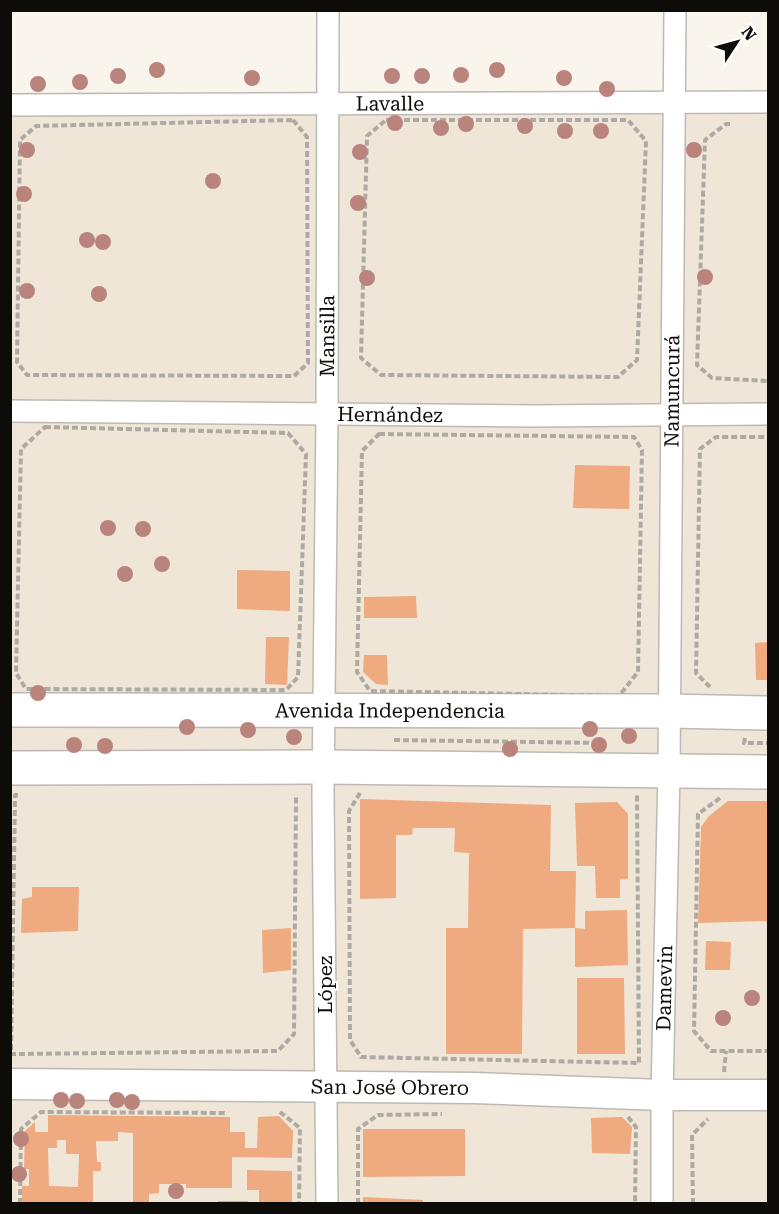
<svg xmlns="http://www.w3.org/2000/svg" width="779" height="1214" font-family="'Roboto Serif',serif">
<rect width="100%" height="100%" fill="#f9f4ec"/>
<!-- built -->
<polygon fill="#efe6d8" points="768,102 768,1203 11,1203 10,105"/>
<!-- building -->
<g fill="#efaa80" fill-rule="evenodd">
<polygon points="575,465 630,466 629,509 573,508"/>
<polygon points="237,570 290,571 290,611 237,609"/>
<polygon points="416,596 417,618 364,618 364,597"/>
<polygon points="266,637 289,637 287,685 265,684"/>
<polygon points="768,642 768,680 756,680 755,643"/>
<polygon points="364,655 387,655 388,685 376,684 363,672"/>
<polygon points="360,799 551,805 550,871 576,871 575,928 523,929 522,1054 446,1054 446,928 468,928 469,853 454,852 455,828 413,828 412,835 396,835 396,898 360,899"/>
<polygon points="728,801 768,801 768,921 698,923 701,827 709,816"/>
<polygon points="617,802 628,814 628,879 620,879 620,898 596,898 595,866 577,866 575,803"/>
<polygon points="32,887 79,887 78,931 21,933 22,899 32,897"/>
<polygon points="627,910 628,965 575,967 575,928 585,929 585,911"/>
<polygon points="291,928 291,970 263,973 262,930"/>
<polygon points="706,941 731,942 730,970 705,970"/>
<polygon points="577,978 624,978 625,1054 577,1054"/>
<path d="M48,1115L230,1117V1132H245V1148H257L258,1117L279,1116L293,1131L292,1158L232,1157V1188H186V1184H159V1193L149,1194V1203H133V1133L118,1132V1141H96L97,1162H101V1171H93V1203H22V1186H29V1169H24L25,1131L35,1122V1132H48ZM57,1140H66V1154H79L78,1187L49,1186L48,1148H57Z"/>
<polygon points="622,1117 632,1127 630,1154 592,1153 591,1118"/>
<polygon points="363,1129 465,1129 465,1176 363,1177"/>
<polygon points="247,1170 292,1171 292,1203 259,1202 259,1190 247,1190"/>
<polygon points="363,1197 423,1200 423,1203 363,1203"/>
<rect x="218" y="1201" width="30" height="2"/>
</g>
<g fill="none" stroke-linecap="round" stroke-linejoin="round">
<defs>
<g id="street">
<path id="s1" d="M10,105L768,102"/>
<path id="s2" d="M10,411L535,416L768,414"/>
<path id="s3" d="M327,1204L323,794L327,415L328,10"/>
<path id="s4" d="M662,1204V1095L669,771L675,10"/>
</g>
<g id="secondary">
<path id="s5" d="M10,1084L474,1088L662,1095H768"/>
</g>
<g id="primary">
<path id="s6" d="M10,710L669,711L768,713"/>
<polyline points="10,768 323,767 768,772"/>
</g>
</defs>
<!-- street casing -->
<use href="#street" stroke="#beb9b2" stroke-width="24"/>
<!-- secondary casing -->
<use href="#secondary" stroke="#beb9b2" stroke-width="33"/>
<!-- primary casing -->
<use href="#primary" stroke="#beb9b2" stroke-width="36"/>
<!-- path -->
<g stroke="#aeaaa3" stroke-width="4" stroke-dasharray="6 3" stroke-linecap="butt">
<polygon points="293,120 307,137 308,363 294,376 27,375 17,362 20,140 36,126"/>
<polygon points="386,120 628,120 646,141 637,360 618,377 381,375 361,358 367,136"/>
<polyline points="730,124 726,124 705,140 697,365 712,378 768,381"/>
<polygon points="45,427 288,433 306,454 298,677 286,690 26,689 16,673 21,449"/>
<polygon points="379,434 634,437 642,450 638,672 619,696 370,691 357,672 362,451"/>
<polyline points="710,687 696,673 700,449 716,437 768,437"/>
<polyline points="745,738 744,743 768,743"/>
<polyline points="394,740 605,743"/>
<polyline points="360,793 349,811 350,1040 361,1057 639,1063 637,795"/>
<polyline points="18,795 15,795 11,1054 18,1054 278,1051 294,1034 296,795"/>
<polyline points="720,798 698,814 694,1031 711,1051 768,1051"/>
<polyline points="724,1072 726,1051"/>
<polyline points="280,1112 300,1128 299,1204"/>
<polyline points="628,1117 636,1127 635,1204"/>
<polyline points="20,1204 21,1129 41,1112 225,1113"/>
<polyline points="358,1204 358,1129 378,1115 442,1114"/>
<polyline points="693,1204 692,1135 708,1119"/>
</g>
<!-- street -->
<use href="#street" stroke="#fff" stroke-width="21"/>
<!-- secondary -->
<use href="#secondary" stroke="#fff" stroke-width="30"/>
<!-- primary -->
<use href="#primary" stroke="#fff" stroke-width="33"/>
</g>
<!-- trees -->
<g fill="#ba847d">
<circle cx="157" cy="70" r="8"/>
<circle cx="497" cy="70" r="8"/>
<circle cx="461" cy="75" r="8"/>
<circle cx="118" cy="76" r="8"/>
<circle cx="392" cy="76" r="8"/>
<circle cx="422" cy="76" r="8"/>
<circle cx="252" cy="78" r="8"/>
<circle cx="564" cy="78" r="8"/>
<circle cx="80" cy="82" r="8"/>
<circle cx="38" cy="84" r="8"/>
<circle cx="607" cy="89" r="8"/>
<circle cx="395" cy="123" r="8"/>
<circle cx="466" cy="124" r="8"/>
<circle cx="525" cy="126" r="8"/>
<circle cx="441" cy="128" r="8"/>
<circle cx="565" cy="131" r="8"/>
<circle cx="601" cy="131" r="8"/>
<circle cx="27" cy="150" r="8"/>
<circle cx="694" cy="150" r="8"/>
<circle cx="360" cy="152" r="8"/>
<circle cx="213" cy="181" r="8"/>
<circle cx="24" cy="194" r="8"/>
<circle cx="358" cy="203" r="8"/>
<circle cx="87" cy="240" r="8"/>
<circle cx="103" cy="242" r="8"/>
<circle cx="705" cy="277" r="8"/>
<circle cx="367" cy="278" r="8"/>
<circle cx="27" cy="291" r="8"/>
<circle cx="99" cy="294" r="8"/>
<circle cx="108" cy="528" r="8"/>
<circle cx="143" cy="529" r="8"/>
<circle cx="162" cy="564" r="8"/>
<circle cx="125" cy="574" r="8"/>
<circle cx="38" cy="693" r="8"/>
<circle cx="187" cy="727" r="8"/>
<circle cx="590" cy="729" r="8"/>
<circle cx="248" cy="730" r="8"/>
<circle cx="629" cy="736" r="8"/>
<circle cx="294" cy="737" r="8"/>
<circle cx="74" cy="745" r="8"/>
<circle cx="599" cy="745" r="8"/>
<circle cx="105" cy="746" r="8"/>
<circle cx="510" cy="749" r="8"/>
<circle cx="752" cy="998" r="8"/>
<circle cx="723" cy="1018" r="8"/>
<circle cx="61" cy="1100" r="8"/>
<circle cx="117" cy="1100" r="8"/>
<circle cx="77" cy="1101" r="8"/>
<circle cx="132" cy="1102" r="8"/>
<circle cx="21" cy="1139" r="8"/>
<circle cx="19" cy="1174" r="8"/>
<circle cx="176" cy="1191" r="8"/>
</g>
<g text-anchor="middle" stroke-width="4.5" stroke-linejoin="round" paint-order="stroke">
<!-- street labels -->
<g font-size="20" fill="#0e0c09" stroke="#fff">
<text dy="7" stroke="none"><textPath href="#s1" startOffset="380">Lavalle</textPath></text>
<text dy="7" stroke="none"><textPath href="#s3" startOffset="868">Mansilla</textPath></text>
<text dy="7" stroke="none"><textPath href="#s4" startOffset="813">Namuncurá</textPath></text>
<text dy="7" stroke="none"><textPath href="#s2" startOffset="380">Hernández</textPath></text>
<text dy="7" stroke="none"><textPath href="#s6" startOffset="380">Avenida Independencia</textPath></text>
<text transform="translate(325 985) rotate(-90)" y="7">López</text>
<text dy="7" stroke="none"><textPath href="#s4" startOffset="216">Damevin</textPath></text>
<text dy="7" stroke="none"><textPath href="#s5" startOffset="380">San José Obrero</textPath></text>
</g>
</g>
<!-- border -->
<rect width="779" height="1214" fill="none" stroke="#0e0c09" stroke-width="24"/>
<!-- north arrow -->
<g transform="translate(737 42) rotate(54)" stroke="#ffffff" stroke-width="4.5" paint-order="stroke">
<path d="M0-4.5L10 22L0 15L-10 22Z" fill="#0e0c09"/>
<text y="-9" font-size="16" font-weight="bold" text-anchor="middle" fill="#0e0c09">N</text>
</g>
</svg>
